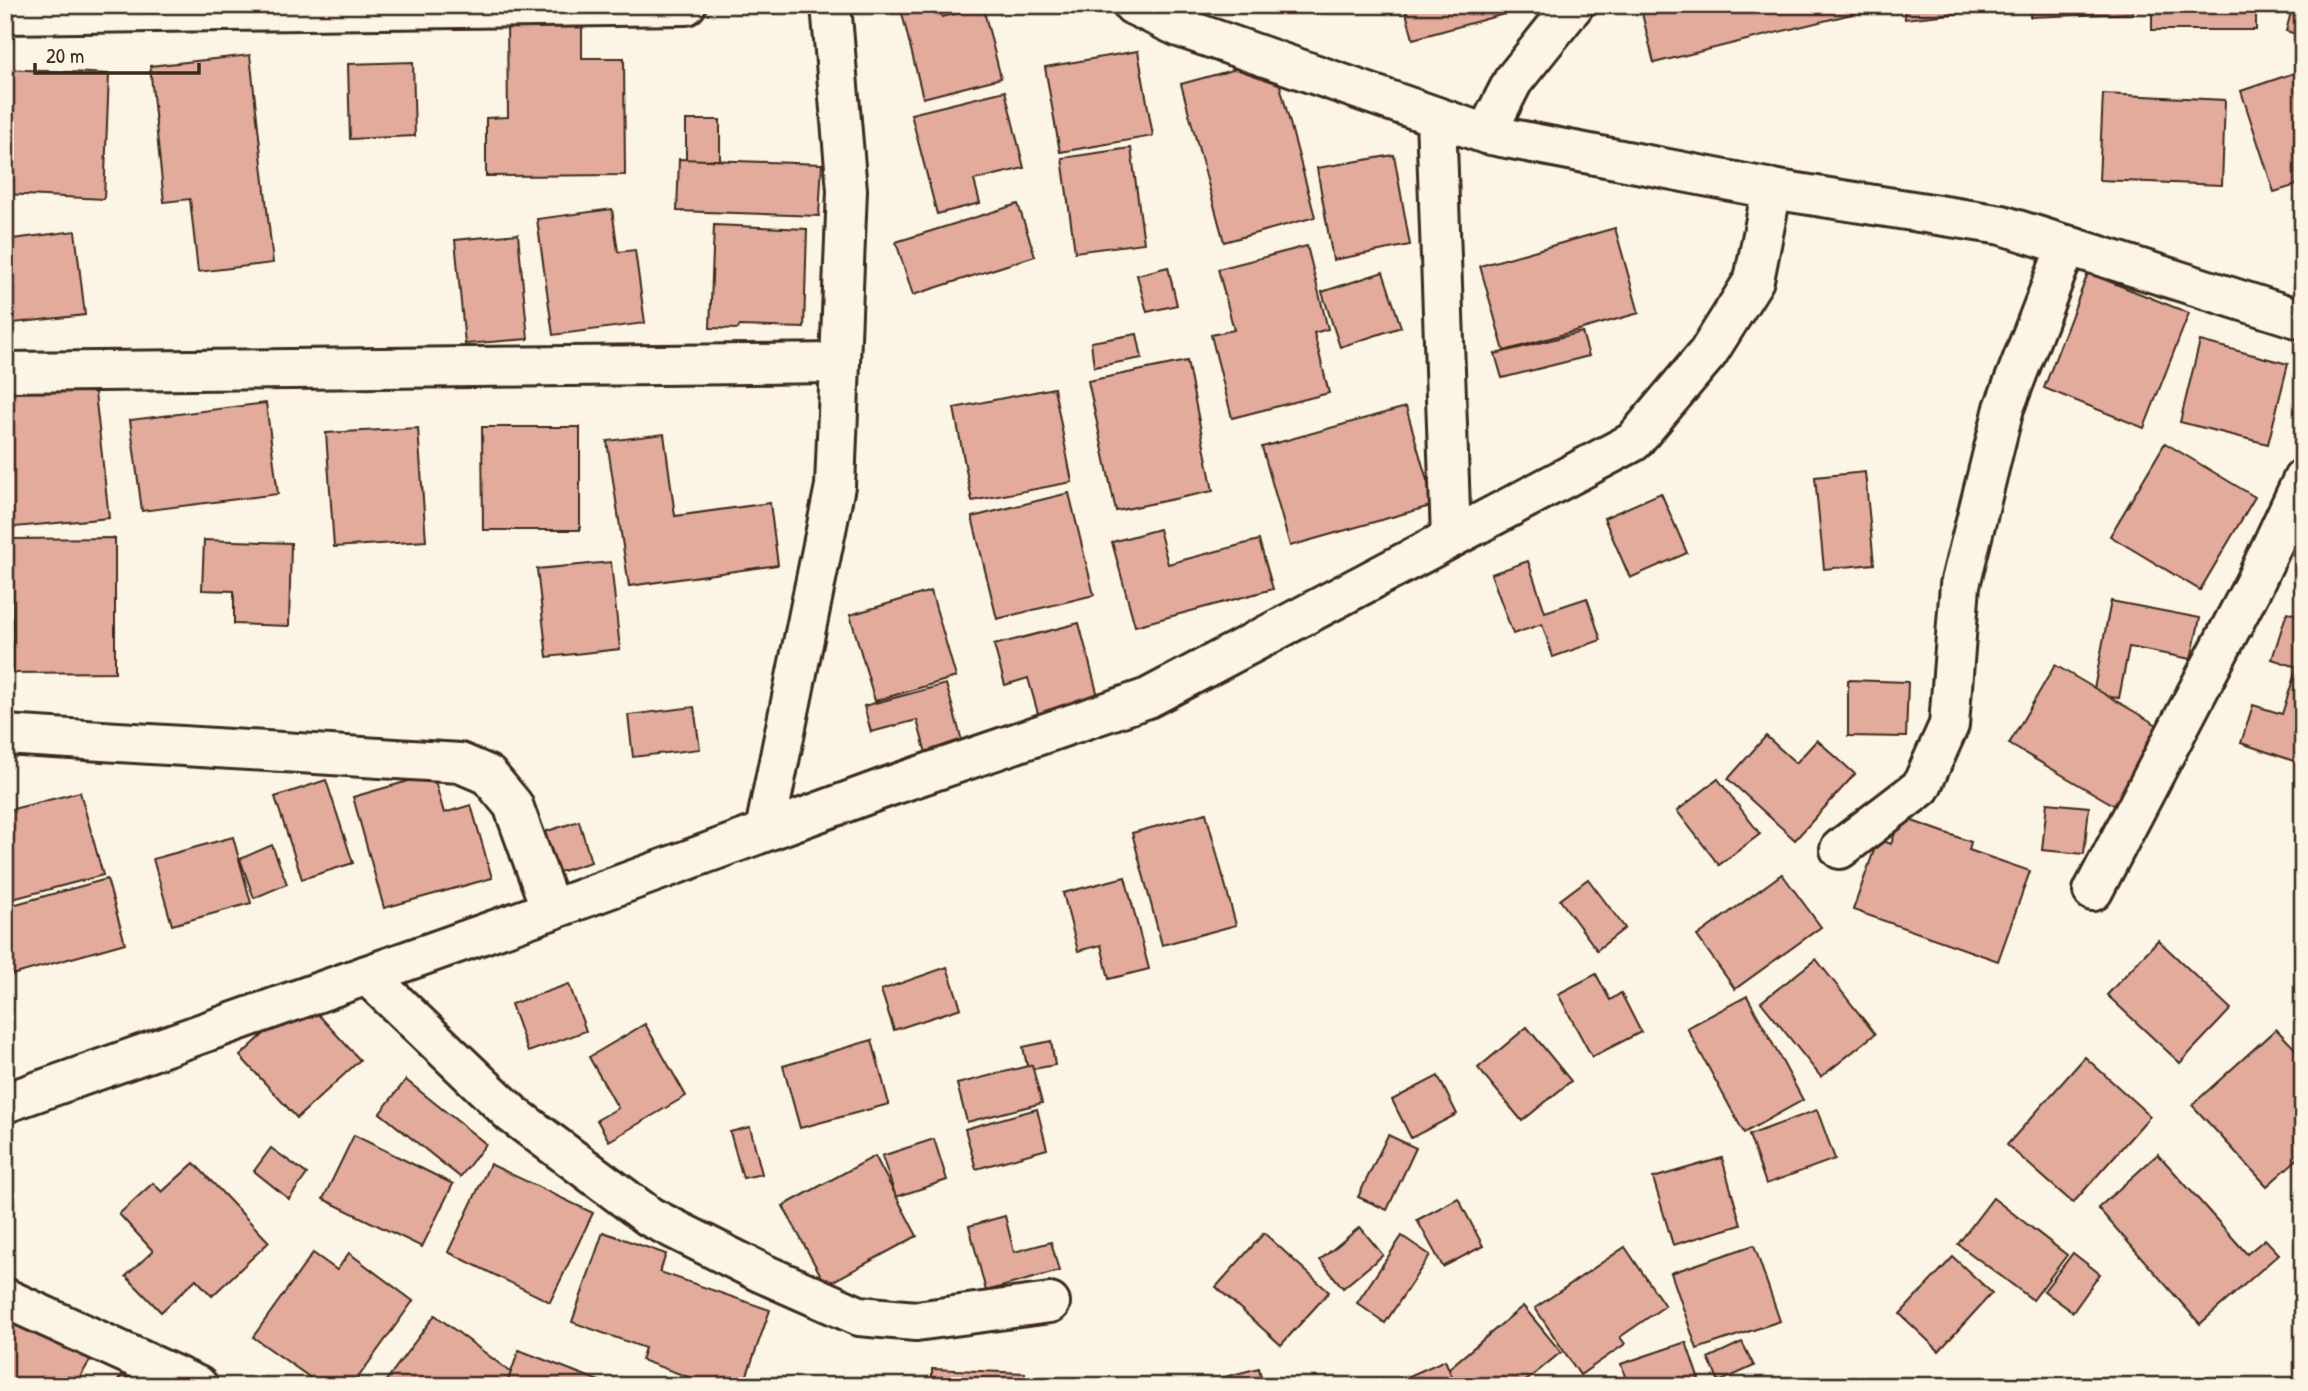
<svg xmlns="http://www.w3.org/2000/svg" width="2308" height="1391" font-family="'Patrick Hand',sans-serif">
<rect width="100%" height="100%" fill="#fcf5e5"/>
<filter id="ink" filterUnits="userSpaceOnUse"><feTurbulence type="fractalNoise" baseFrequency=".0143" numOctaves="2"/><feDisplacementMap in="SourceGraphic" scale="14" xChannelSelector="R" yChannelSelector="G"/><feConvolveMatrix kernelMatrix="1 2 1 2 8 2 1 2 1" color-interpolation-filters="sRGB"/></filter>
<g filter="url(#ink)">
<!-- building -->
<g fill="#e3ab9b" stroke="#3b2a1e" stroke-width="2">
<polygon points="900,5 939,5 942,17 983,7 1001,78 923,98"/>
<polygon points="1404,5 1506,5 1508,13 1413,39"/>
<polygon points="1640,5 1858,5 1860,12 1654,63"/>
<polygon points="1904,5 1958,5 1959,13 1905,19"/>
<polygon points="2030,5 2133,5 2133,13 2030,17"/>
<rect x="2152" y="5" width="104" height="25"/>
<polygon points="2293,5 2303,5 2303,36 2286,31"/>
<polygon points="507,22 582,22 582,58 624,58 625,175 486,176 486,118 508,117"/>
<polygon points="1138,51 1153,136 1060,152 1045,67"/>
<polygon points="250,55 273,263 198,272 190,199 164,202 150,66"/>
<polygon points="1273,59 1315,217 1224,242 1181,84"/>
<polygon points="413,62 415,136 350,139 348,64"/>
<polygon points="5,69 109,74 104,199 5,194"/>
<polygon points="2303,70 2303,183 2274,192 2241,91"/>
<polygon points="1005,91 1024,168 974,180 980,203 937,214 911,114"/>
<polygon points="2103,94 2225,100 2222,185 2099,180"/>
<rect x="686" y="120" width="34" height="40"/>
<polygon points="1131,148 1144,243 1075,252 1062,158"/>
<polygon points="1394,155 1410,245 1333,260 1317,168"/>
<polygon points="679,159 822,164 819,216 677,211"/>
<polygon points="1018,204 1035,256 913,295 896,242"/>
<polygon points="612,209 618,252 635,250 645,323 553,335 537,219"/>
<polygon points="714,225 807,229 804,328 739,326 738,329 710,328"/>
<polygon points="1615,228 1639,313 1504,351 1480,266"/>
<polygon points="75,231 85,315 5,324 5,240"/>
<polygon points="518,234 528,339 465,344 455,240"/>
<polygon points="1307,246 1328,329 1314,333 1329,393 1232,418 1211,335 1234,330 1218,269"/>
<polygon points="1168,267 1177,305 1147,312 1137,275"/>
<polygon points="1383,272 1401,327 1340,347 1322,292"/>
<polygon points="2088,273 2189,313 2144,428 2044,388"/>
<polygon points="1582,332 1589,356 1502,378 1495,354"/>
<polygon points="1137,334 1142,358 1094,367 1091,342"/>
<polygon points="2200,341 2288,364 2268,444 2180,422"/>
<polygon points="1187,361 1213,491 1116,511 1088,381"/>
<polygon points="94,384 109,518 5,528 5,394"/>
<polygon points="1054,388 1072,482 972,501 954,408"/>
<polygon points="266,403 278,494 142,511 130,420"/>
<polygon points="1406,407 1434,505 1290,546 1262,447"/>
<polygon points="482,427 580,427 580,530 483,530"/>
<polygon points="418,428 426,541 334,547 326,433"/>
<polygon points="664,434 675,516 770,503 778,565 629,586 607,441"/>
<polygon points="2165,443 2255,497 2200,590 2110,536"/>
<polygon points="1865,472 1874,564 1824,569 1815,477"/>
<polygon points="1069,493 1094,595 997,619 972,517"/>
<polygon points="1661,493 1687,553 1630,578 1604,518"/>
<polygon points="1159,529 1168,564 1259,540 1273,589 1135,626 1112,542"/>
<polygon points="115,538 115,672 13,673 12,539"/>
<polygon points="204,540 291,543 289,626 234,624 234,591 202,590"/>
<polygon points="1528,561 1545,612 1587,598 1601,640 1553,657 1542,624 1513,634 1491,574"/>
<polygon points="611,562 620,649 547,657 537,569"/>
<polygon points="931,591 956,677 875,701 850,615"/>
<polygon points="2111,601 2200,618 2191,659 2129,647 2119,698 2093,694"/>
<polygon points="2287,612 2303,617 2303,764 2241,743 2253,705 2282,714 2297,667 2272,659"/>
<polygon points="1079,623 1099,700 1039,717 1028,678 1005,685 994,645"/>
<polygon points="2055,665 2169,732 2124,811 2009,744"/>
<polygon points="1848,680 1908,682 1906,737 1848,736"/>
<polygon points="946,684 964,748 927,757 917,720 871,732 864,706"/>
<polygon points="694,707 700,749 633,757 628,715"/>
<polygon points="1766,736 1796,763 1817,740 1855,774 1795,840 1728,779"/>
<polygon points="433,774 444,813 471,805 492,878 384,908 353,797"/>
<polygon points="1718,779 1760,834 1719,865 1677,811"/>
<polygon points="326,780 353,863 302,879 275,797"/>
<polygon points="80,792 103,875 5,901 5,811"/>
<polygon points="2047,803 2089,807 2084,854 2042,850"/>
<polygon points="1206,813 1236,925 1162,945 1132,833"/>
<polygon points="1901,817 1971,842 1969,850 2030,871 1998,961 1853,910 1878,839 1891,844"/>
<polygon points="579,821 591,862 550,875 538,834"/>
<polygon points="233,837 251,903 172,925 153,859"/>
<polygon points="272,845 287,884 254,898 240,859"/>
<polygon points="1782,874 1821,927 1735,989 1697,936"/>
<polygon points="1125,877 1149,969 1109,979 1101,945 1078,951 1063,893"/>
<polygon points="107,879 125,943 5,977 5,907"/>
<polygon points="1588,879 1625,928 1597,950 1560,900"/>
<polygon points="2158,940 2231,1009 2180,1063 2107,995"/>
<polygon points="1816,959 1875,1034 1821,1077 1761,1002"/>
<polygon points="947,967 961,1008 894,1030 881,990"/>
<polygon points="1596,974 1610,1000 1621,993 1641,1032 1592,1057 1558,994"/>
<polygon points="569,984 586,1031 528,1052 511,1004"/>
<polygon points="1747,996 1803,1100 1744,1133 1687,1028"/>
<polygon points="303,998 360,1060 297,1118 240,1056"/>
<polygon points="645,1024 686,1096 609,1141 597,1120 618,1108 589,1057"/>
<polygon points="1527,1027 1571,1081 1522,1121 1478,1068"/>
<polygon points="2276,1029 2303,1057 2303,1154 2267,1186 2192,1105"/>
<polygon points="872,1040 889,1104 800,1128 783,1066"/>
<polygon points="1051,1041 1055,1065 1028,1070 1023,1047"/>
<polygon points="2085,1057 2150,1116 2073,1203 2007,1145"/>
<polygon points="1032,1065 1042,1103 967,1122 957,1084"/>
<polygon points="1438,1076 1457,1114 1411,1138 1392,1100"/>
<polygon points="406,1080 486,1144 460,1177 380,1113"/>
<polygon points="1037,1109 1047,1149 976,1169 965,1129"/>
<polygon points="1817,1110 1835,1159 1766,1184 1749,1135"/>
<polygon points="750,1127 762,1174 743,1178 730,1132"/>
<polygon points="354,1135 453,1184 422,1247 323,1199"/>
<polygon points="1388,1135 1416,1148 1387,1210 1358,1197"/>
<polygon points="934,1139 947,1180 896,1197 882,1156"/>
<polygon points="271,1148 307,1174 289,1199 254,1171"/>
<polygon points="2158,1154 2247,1254 2265,1239 2279,1254 2200,1324 2098,1208"/>
<polygon points="875,1156 917,1236 826,1285 783,1206"/>
<polygon points="1722,1158 1741,1225 1673,1245 1653,1178"/>
<polygon points="194,1163 269,1242 212,1296 196,1279 161,1312 126,1276 153,1251 119,1214 153,1183 162,1192"/>
<polygon points="490,1164 593,1213 550,1302 448,1252"/>
<polygon points="1458,1198 1483,1246 1443,1267 1417,1220"/>
<polygon points="1993,1198 2067,1255 2033,1300 1958,1244"/>
<polygon points="1005,1216 1014,1252 1051,1242 1059,1271 986,1291 969,1226"/>
<polygon points="1360,1227 1383,1255 1343,1288 1320,1260"/>
<polygon points="603,1232 666,1254 660,1272 770,1310 743,1386 713,1386 641,1360 645,1348 572,1322"/>
<polygon points="1264,1233 1329,1292 1281,1345 1216,1287"/>
<polygon points="1402,1236 1430,1255 1385,1323 1357,1303"/>
<polygon points="1754,1245 1780,1321 1697,1349 1671,1273"/>
<polygon points="1625,1247 1665,1306 1620,1337 1625,1344 1580,1375 1535,1308"/>
<polygon points="313,1253 337,1270 349,1253 413,1301 352,1386 322,1386 253,1337"/>
<polygon points="2073,1253 2100,1274 2073,1312 2044,1291"/>
<polygon points="1953,1257 1992,1293 1939,1351 1900,1314"/>
<polygon points="5,1297 103,1338 75,1386 5,1386"/>
<polygon points="1523,1306 1561,1352 1520,1386 1460,1386 1447,1370"/>
<polygon points="435,1315 513,1374 504,1386 382,1386"/>
<polygon points="1686,1342 1701,1386 1628,1386 1621,1364"/>
<polygon points="1742,1342 1754,1366 1719,1382 1708,1358"/>
<polygon points="519,1350 612,1386 506,1386"/>
<polygon points="1445,1360 1456,1386 1387,1386"/>
<polygon points="1259,1368 1263,1386 1190,1386"/>
<polygon points="932,1369 1025,1373 1024,1386 932,1386"/>
<polygon points="122,1374 143,1386 115,1386"/>
</g>
<g fill="none" stroke-linecap="round" stroke-linejoin="round">
<defs>
<g id="minor">
<polyline points="1133,5 1179,27 1486,134 1772,189 2002,225 2303,320"/>
<polyline points="5,14 686,5"/>
<polyline points="1436,117 1451,538"/>
<polyline points="1486,134 1513,81 1574,5"/>
<polyline points="5,372 839,363"/>
<polyline points="5,735 460,763 488,775 513,805 551,910"/>
<polyline points="765,830 835,486 847,190 831,5"/>
<polyline points="1840,849 1921,787 1949,725 1960,585 2004,408 2067,245"/>
<polyline points="2093,891 2254,584 2303,479"/>
<polyline points="367,975 512,1114 650,1217 762,1273 859,1316 916,1321 1050,1303"/>
<polyline points="5,1103 551,910 890,786 1148,698 1633,442 1708,353 1754,280 1772,189"/>
<polyline points="5,1298 198,1386"/>
</g>
</defs>
<!-- minor casing -->
<use href="#minor" stroke="#3b2a1e" stroke-width="44"/>
<!-- minor -->
<use href="#minor" stroke="#fcf5e5" stroke-width="38"/>
</g>
</g>
<!-- margin -->
<rect width="2308" height="1391" fill="none" stroke="#fcf5e5" stroke-width="28"/>
<rect x="14" y="14" width="2280" height="1363" fill="none" stroke="#3b2a1e" stroke-width="2.5" filter="url(#ink)"/>
<!-- scale -->
<path d="M35 63v10h164v-10" fill="none" stroke="#3b2a1e" stroke-width="3.5"/>
<text x="46" y="63" font-size="21" fill="#3b2a1e" stroke="#fcf5e5" stroke-width="5" paint-order="stroke">20 m</text>
</svg>
